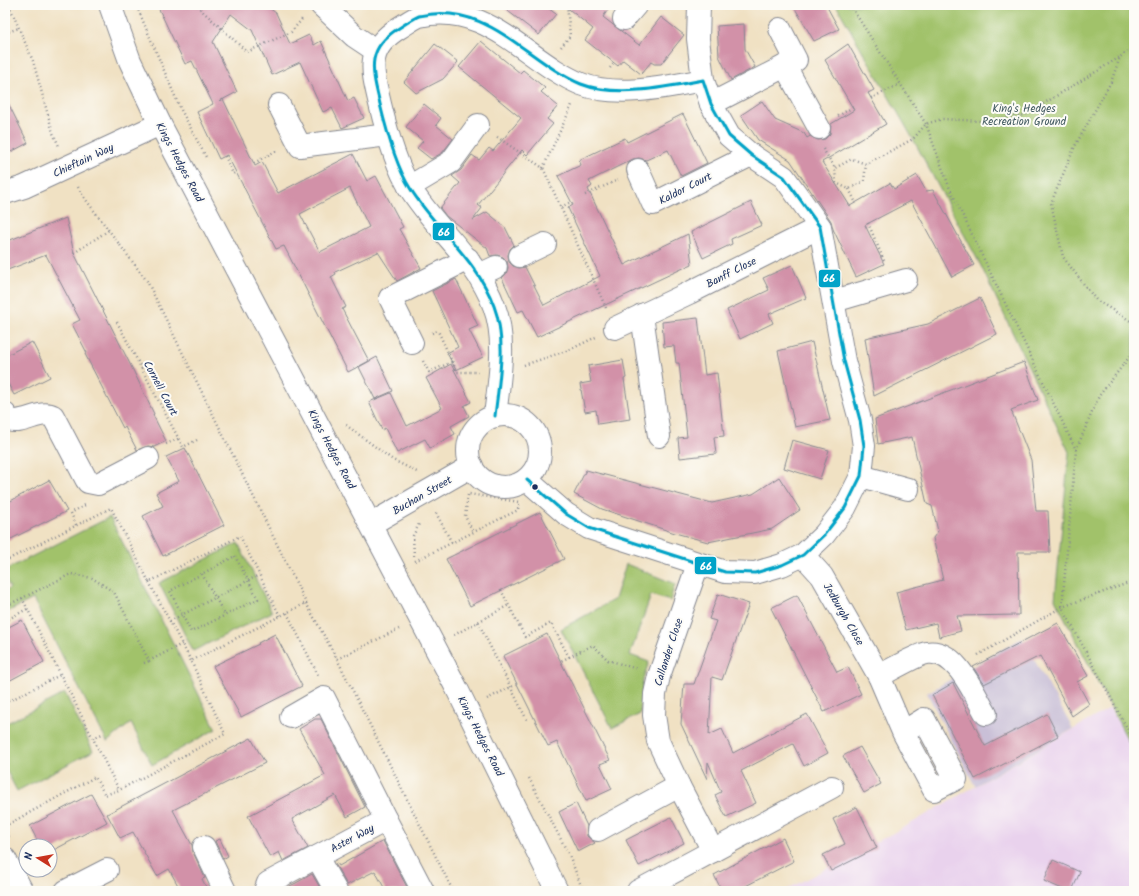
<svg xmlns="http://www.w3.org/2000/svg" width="1139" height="896" font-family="Kalam,sans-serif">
<rect width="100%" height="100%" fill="#fdfcf7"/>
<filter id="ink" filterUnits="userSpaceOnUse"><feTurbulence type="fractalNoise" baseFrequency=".025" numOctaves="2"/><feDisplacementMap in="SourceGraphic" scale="8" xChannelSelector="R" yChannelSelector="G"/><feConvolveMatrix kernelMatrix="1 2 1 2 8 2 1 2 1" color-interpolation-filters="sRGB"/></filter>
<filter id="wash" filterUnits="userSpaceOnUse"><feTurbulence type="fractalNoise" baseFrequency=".012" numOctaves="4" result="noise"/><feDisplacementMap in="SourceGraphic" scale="16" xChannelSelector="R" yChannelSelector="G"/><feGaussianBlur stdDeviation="0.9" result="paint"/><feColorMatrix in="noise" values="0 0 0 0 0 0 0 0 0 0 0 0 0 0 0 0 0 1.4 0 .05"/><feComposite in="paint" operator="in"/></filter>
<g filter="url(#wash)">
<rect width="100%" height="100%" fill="#f0e1c3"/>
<!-- built -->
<polygon fill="#e9d2ed" points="1110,708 1134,752 1134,891 784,891 910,824"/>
<!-- industrial -->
<polygon fill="#c9bfd7" points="1022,638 1073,729 975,786 927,693"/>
<!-- green -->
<g fill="#a1c26b" stroke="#5e7864">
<polygon points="836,5 1134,5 1134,752 1055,599 1069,452 981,266 913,139"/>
<polygon points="110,517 216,729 152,765 131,723 107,742 33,599 5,613 5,591 10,588 5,577 5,570"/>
<polygon points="238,543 272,612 193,651 159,583"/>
<polygon points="626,564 675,584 670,601 651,595 630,655 649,662 643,679 640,714 612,728 561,629 615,599"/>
<polygon points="65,693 93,751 17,791 5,768 5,724"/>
</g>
<g id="blocks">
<!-- building -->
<g fill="#d291a8" fill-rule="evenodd">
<path d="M157,5H265L276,13L290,44L309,35L314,45L321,41L348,101L354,98L364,118L342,128L332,108L323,112L300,62L272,75L252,30L231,14L213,42L237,92L220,101L223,99L255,166L262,162L278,193L353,154L367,181L376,176L403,227L399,229L421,268L397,281L378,252L335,272L336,274L331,277L346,307L342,309L369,361L348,372L284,246L276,249L227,155L219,159L197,112L213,104L192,61L185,64ZM350,188L369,227L320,252L300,214Z"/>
<polygon points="500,5 544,5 556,14 539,35"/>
<polygon points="564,5 611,5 603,17 639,45 661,17 684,35 661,64 654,64 651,62 641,74 623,60 618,66 585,40 593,29"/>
<polygon points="793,5 826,5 839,29 814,41"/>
<polygon points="744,24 745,49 755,67 731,80 719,56 717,26"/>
<polygon points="481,41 520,73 523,70 545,88 541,92 558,106 547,119 553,124 527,155 522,150 478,205 482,208 473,220 487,212 505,227 514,245 510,249 508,255 509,262 513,266 519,268 525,267 544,305 600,276 568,208 573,205 558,176 581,165 579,160 625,138 627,142 683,114 707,163 681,176 668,150 646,160 639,158 633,159 589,181 592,186 588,189 624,265 688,234 692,264 537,337 523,310 518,312 502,278 506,274 508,268 507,261 503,257 497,255 490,256 487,248 446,216 440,208 460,183 452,176 461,170 472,155 479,160 489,148 493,151 521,118 459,67"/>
<polygon points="435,44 458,62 443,79 416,93 404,82"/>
<polygon points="848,44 874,90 868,93 886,124 822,162 850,206 890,183 894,189 917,175 926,191 933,190 974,265 952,277 911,201 865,225 884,264 856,277 833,229 831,221 790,160 758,140 741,115 762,101 775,120 804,133 807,138 810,136 818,140 825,139 830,134 831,124 854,110 825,60"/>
<polygon points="5,97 28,143 5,155"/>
<polygon points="424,104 441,118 436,125 453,139 442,153 431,159 417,148 423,141 406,127"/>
<polygon points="751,202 762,225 731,239 732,244 703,258 691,232"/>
<polygon points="66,218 74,253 133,370 154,414 153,415 166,441 154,447 148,446 137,450 125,427 123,428 85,354 87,353 72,324 80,320 46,255 5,271 5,242"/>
<polygon points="792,265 806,298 769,314 773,323 740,339 727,310 769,290 763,278"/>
<polygon points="456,279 478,326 469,330 483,357 456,370 447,353 458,347 432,291"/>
<polygon points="980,298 997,334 874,396 865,338 928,324"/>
<polygon points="698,318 705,375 717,373 724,436 714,437 716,454 680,458 678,438 687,437 679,363 676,363 674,346 664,347 662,322"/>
<polygon points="32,342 50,377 14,395 5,378 5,356"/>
<polygon points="812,342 830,420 795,427 778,351"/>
<polygon points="377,357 393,391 375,399 359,367"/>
<polygon points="623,360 626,378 624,379 630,419 598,424 596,410 585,412 580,384 591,382 588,366"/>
<polygon points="1024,362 1038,400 1011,410 1031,460 1036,511 1048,511 1050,552 1018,552 1019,615 957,616 961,631 939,637 936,623 906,630 896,592 943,580 933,538 938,531 932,506 927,504 912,437 878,444 875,419"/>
<polygon points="451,364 471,402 464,406 469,416 451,426 455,434 430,448 425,439 397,453 385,428 382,430 369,402 391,393 407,426 442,408 426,378"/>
<polygon points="792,440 829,450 820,479 784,468"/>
<polygon points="185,448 224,525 163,556 143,516 163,506 156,493 179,481 166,457"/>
<polygon points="586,470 712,503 753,494 779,477 800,510 772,529 708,542 675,533 602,509 574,494"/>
<polygon points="49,480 67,511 5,542 5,504"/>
<polygon points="540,512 564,559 470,606 446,559"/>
<polygon points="718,594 749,604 722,680 712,677 709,735 722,729 733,753 807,714 828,753 804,766 793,744 741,771 756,803 726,817 715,795 721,792 708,762 707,779 681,724 684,684 694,684 716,621 709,619"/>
<polygon points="797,595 837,672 848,667 861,694 824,712 771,608"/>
<polygon points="22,620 44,662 5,683 5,629"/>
<polygon points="1058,623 1088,676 1077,682 1089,704 1072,716 1040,656 984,684 973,667"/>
<polygon points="275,634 302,686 241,717 213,666 259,644 258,643"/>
<polygon points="547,634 610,760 600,764 612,789 586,801 557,742 548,746 503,656"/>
<polygon points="953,683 985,746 1047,714 1058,736 975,779 932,695"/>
<polygon points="315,719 321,719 365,807 347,817 335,795 292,819 308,848 283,861 279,852 270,857 248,816 325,775 299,729"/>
<polygon points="251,738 265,763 173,810 192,845 193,852 205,878 202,879 208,891 181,891 169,869 157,876 133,832 120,838 107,814"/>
<polygon points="860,747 881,784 864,793 843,756"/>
<polygon points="91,794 107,822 50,852 50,846 40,846 30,826"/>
<polygon points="576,803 587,826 587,836 595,843 578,852 559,812"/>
<polygon points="857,807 877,848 831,871 823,855 845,844 833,819"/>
<polygon points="671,817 684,843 639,866 626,840"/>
<polygon points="783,838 794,861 736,891 722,891 714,875"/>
<polygon points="220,839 228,856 223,859 215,841"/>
<polygon points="383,841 409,891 386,891 375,871 347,885 335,864 337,863 339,866"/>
<polygon points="1053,860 1080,872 1072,891 1067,891 1044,881"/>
<polygon points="312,874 322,891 280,891 296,883"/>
</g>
</g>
</g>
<g filter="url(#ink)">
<use href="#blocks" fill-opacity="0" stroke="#868890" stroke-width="1"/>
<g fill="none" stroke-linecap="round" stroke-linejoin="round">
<defs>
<g id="minor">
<polyline points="110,5 130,61 160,124 457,689 557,891"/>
<polyline points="321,5 354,36 375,50"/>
<polyline points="699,5 698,39 703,80"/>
<polyline points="624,19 636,5"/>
<polyline points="780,29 796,60 785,66"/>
<polyline points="711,104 785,66 819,128"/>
<polyline points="279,105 300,146 388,135"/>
<polyline points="638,170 653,204 751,155"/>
<polyline points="409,187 451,162 478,125"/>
<polyline points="5,193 24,187 160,124"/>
<polyline points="520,256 545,244"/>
<polyline points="479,275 496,267"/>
<polyline points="834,301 906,280"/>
<polyline points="642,315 659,436"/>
<polyline points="615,328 689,293 820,227"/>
<polyline points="412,343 390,298 468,259"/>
<path d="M5,414L9,420C24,425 40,409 53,416L86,479L88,482L98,484L148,458"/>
<circle cx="504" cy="451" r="36"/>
<path d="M495,416C499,381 507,340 494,306C477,259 435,229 410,188C396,166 386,129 380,104C372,70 365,49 399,28C406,24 412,19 419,16C487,0 526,61 581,84C616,98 667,87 703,80L711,104L729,136L751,155L784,177L820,227L844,361L860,420L864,446L861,476L845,508L824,535L803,555L782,565L755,573L725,572L589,528L566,514L527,480"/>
<polyline points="861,476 908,489"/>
<polyline points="371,524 472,466"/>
<polyline points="803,555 822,576 879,676 903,732 934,790 956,779 924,719 903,732"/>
<polyline points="698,564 659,676 655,694 654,715 658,741 679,786 713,851"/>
<path d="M879,676C889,671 918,654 927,653C956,648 974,694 986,714"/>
<polyline points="386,820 423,891"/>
<polyline points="598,830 679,786"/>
<polyline points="204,847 225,891"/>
<polyline points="317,857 336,891"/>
<polyline points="5,859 22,891"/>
<polyline points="66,891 107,870"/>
<polyline points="265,891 268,883 386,820 324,698 291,717"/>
<polyline points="638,891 832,787"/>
</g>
</defs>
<!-- minor casing -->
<use href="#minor" stroke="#868890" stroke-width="24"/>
<!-- path -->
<g stroke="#868890" stroke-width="2.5" stroke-dasharray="1 3" stroke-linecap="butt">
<polyline points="9,5 33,61 53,133 59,146"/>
<polyline points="850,5 926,124 950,189 1076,450 1062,607 1134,741"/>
<polyline points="197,6 247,52 291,32 303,18"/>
<polyline points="137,7 180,108 207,159"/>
<polyline points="5,33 19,28"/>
<polyline points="1134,46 1120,57 1111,82 1075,146 1051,203 1063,257 1096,300 1134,323"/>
<polyline points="561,47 570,36 567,5"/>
<polyline points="610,68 614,63"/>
<polyline points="871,98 900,84"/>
<polyline points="838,116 855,106"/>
<polyline points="497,137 543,168 606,308"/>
<polyline points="823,149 835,168"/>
<polyline points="225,156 233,174 236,172"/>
<polyline points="254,163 276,151"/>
<polyline points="866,164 864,181 849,189 836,183 835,168 852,159 866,164 913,139 926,124 942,119 981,121 1025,115 1120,57"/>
<polyline points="543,168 572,105"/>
<polyline points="78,187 83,196 147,281 306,603 337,659 453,891"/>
<polyline points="849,189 856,203"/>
<polyline points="585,195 618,180"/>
<polyline points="561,207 571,202"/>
<polyline points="868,223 885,263"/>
<polyline points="74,253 109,230"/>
<polyline points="117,322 183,447 197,440"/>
<polyline points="432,333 438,331 457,372 478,372"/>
<polyline points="423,361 429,372 452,362"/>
<polyline points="524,365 569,350 596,337"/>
<polyline points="346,425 393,460 417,472"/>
<polyline points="166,444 178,439"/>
<polyline points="1076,450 1099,396 1134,351"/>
<polyline points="468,495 465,516 473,532"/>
<polyline points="436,513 452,543"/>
<polyline points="76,525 71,513 85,505"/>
<polygon points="235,556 258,599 191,632 170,591"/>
<polyline points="414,556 413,536 419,524"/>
<polyline points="5,561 111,508 149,582 240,536 280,616"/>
<polyline points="415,561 518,510 519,502 469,494"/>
<polyline points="202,574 225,615"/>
<polyline points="149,582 191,661"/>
<polyline points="501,590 525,637 551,623 569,657 561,661"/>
<polyline points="5,594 10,604 71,574 92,578 114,592 149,661 182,644"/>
<polyline points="22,598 119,790"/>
<polyline points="287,613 319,677"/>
<polyline points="5,621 27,609"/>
<polyline points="170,621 259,575"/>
<polyline points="478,622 527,720"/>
<polyline points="454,635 509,605"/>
<polyline points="978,655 1062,607 1134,581"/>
<polyline points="569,657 593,645 608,660 637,669"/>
<polyline points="337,659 399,629"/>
<polyline points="144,663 149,661"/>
<polyline points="487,699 517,684"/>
<polyline points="5,703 60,675"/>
<polyline points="93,738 102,734"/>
<polyline points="529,778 570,857 583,891"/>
<polyline points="5,826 95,777 105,795 119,790 225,734 191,661 306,603"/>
<polyline points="5,829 9,837"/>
</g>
<!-- minor -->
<use href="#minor" stroke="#fff" stroke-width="22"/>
<defs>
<path id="bus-1" d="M495,416C499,381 507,340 494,306C477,259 435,229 410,188C396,166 386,129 380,104C372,70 365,49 399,28C406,24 412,19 419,16C487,0 526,61 581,84C616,98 667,87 703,80L711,104L729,136L751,155L784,177L820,227L844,361L860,420L864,446L861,476L845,508L824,535L803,555L782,565L755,573L725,572L589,528L566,514L527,480"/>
</defs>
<!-- bus-1 casing -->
<use href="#bus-1" stroke="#fdfcf7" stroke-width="6"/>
<!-- bus-1 -->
<use href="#bus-1" stroke="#01a3c8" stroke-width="3"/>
</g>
</g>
<!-- markers -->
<circle fill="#1b2f5e" stroke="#fdfcf7" stroke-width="1.5" cx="535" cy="487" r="3.5"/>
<g text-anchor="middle" stroke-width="4" stroke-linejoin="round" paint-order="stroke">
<!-- park labels -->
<g font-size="11" fill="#435b62" stroke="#fdfcf7">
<text x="1024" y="112">King's Hedges<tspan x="1024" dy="13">Recreation Ground</tspan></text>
</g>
<!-- street labels -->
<g font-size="11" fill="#1b2f5e" stroke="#fdfcf7">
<text transform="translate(83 160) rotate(-25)" y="4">Chieftain Way</text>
<text transform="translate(180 162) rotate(62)" y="4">Kings Hedges Road</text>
<text transform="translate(685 188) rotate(-27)" y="4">Kaldor Court</text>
<text transform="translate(731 272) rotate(-27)" y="4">Banff Close</text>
<text transform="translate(161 388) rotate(62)" y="4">Cornell Court</text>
<text transform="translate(332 449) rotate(62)" y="4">Kings Hedges Road</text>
<text transform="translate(422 495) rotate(-30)" y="4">Buchan Street</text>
<text transform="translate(844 614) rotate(60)" y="4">Jedburgh Close</text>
<text transform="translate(668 652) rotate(-72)" y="4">Callander Close</text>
<text transform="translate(481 736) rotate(63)" y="4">Kings Hedges Road</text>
<text transform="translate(352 838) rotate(-28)" y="4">Aster Way</text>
</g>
</g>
<g stroke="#fdfcf7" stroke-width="1.5">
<rect x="432" y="222" width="23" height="19" rx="4" fill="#01a3c8"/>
<rect x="818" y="269" width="23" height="19" rx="4" fill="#01a3c8"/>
<rect x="694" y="556" width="23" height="19" rx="4" fill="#01a3c8"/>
</g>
<g font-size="11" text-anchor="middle" font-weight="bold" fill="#fff">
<text x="444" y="236">66</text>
<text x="829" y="282">66</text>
<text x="706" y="570">66</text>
</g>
<!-- margin -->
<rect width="1139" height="896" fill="none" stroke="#fdfcf7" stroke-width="20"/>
<!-- north arrow -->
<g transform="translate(38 858) rotate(281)"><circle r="19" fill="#fdfcf7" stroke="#a3aaba"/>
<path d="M0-3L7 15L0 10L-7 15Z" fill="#c8321e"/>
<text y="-6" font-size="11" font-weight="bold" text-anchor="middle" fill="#1b2f5e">N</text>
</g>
</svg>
